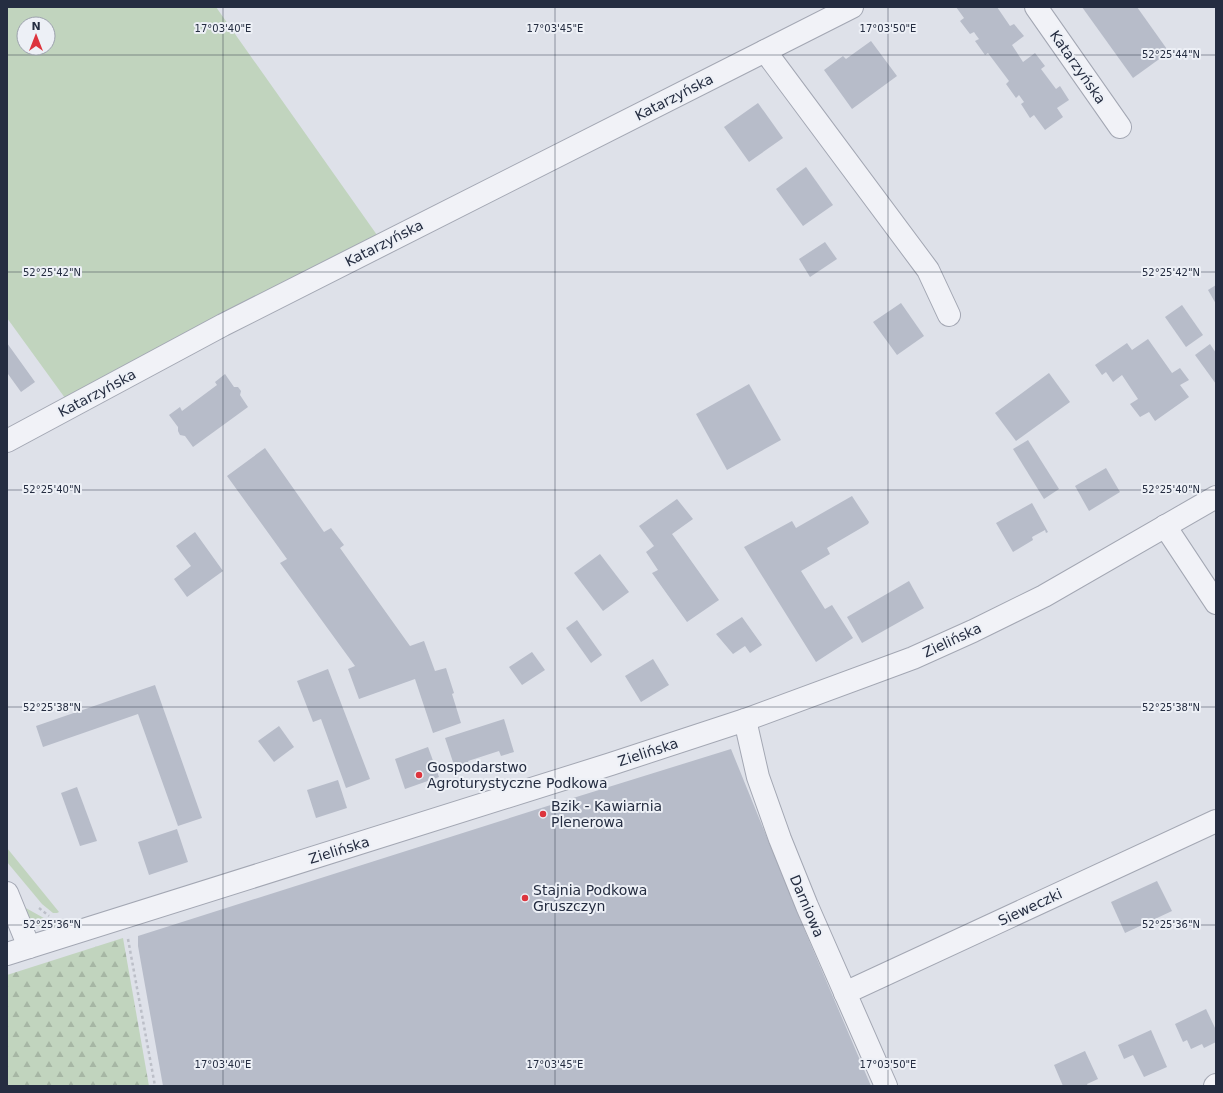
<svg xmlns="http://www.w3.org/2000/svg" width="1223" height="1093" font-family="'DejaVu Sans',sans-serif">
<defs>
<pattern id="forest-firs" width="22" height="20" patternUnits="userSpaceOnUse"><rect width="22" height="20" fill="#c1d4be"/><path d="M5 1l3.5 6h-7zM16 11l3.5 6h-7z" fill="#a6b6a4"/></pattern>
</defs>
<rect width="100%" height="100%" fill="#dee1e9"/>
<!-- green -->
<g fill="#c1d4be" fill-rule="evenodd">
<path d="M7,7H216L377,235L65,398L7,318ZM24,24H48V48H24Z"/>
<polygon points="7,848 59,912 57,913 53,913 42,904 7,862"/>
<path d="M24,907L60,927C48,930 34,927 27,916C26,914 25,910 24,907Z"/>
</g>
<!-- forest -->
<polygon fill="url(#forest-firs)" points="123,938 149,1086 7,1086 7,975"/>
<!-- building -->
<g fill="#b7bcc9">
<polygon points="956,7 997,7 1010,26 1014,24 1024,36 1012,45 1023,62 1035,53 1045,66 1041,69 1056,89 1060,86 1069,100 1057,108 1063,117 1045,130 1034,115 1030,118 1021,104 1024,102 1019,95 1016,98 1006,84 1009,81 988,53 985,55 975,41 979,39 976,35 974,32 970,34 960,21 964,18"/>
<polygon points="1082,7 1137,7 1169,52 1133,78"/>
<polygon points="871,41 897,76 852,109 824,70 843,56 846,59"/>
<polygon points="758,103 783,138 749,162 724,127"/>
<polygon points="806,167 833,205 803,226 776,189"/>
<polygon points="825,242 837,259 810,277 799,259"/>
<polygon points="1216,285 1216,304 1208,290"/>
<polygon points="901,303 924,336 897,355 873,322"/>
<polygon points="1182,305 1203,335 1186,347 1165,317"/>
<polygon points="1148,339 1172,373 1180,368 1189,380 1180,385 1189,397 1155,421 1149,412 1140,417 1130,404 1138,399 1122,375 1113,382 1106,372 1102,375 1095,365 1127,343 1132,350"/>
<polygon points="7,343 35,382 21,392 8,374 7,375"/>
<polygon points="1210,344 1216,353 1216,384 1195,355"/>
<polygon points="1049,373 1070,402 1016,441 995,413"/>
<polygon points="225,374 234,387 238,387 241,391 240,395 248,407 193,447 185,436 180,435 178,431 178,427 169,415 180,407 182,411 217,385 215,382"/>
<polygon points="749,384 781,440 727,470 696,414"/>
<polygon points="1028,440 1059,489 1044,499 1013,449"/>
<polygon points="265,448 324,532 331,528 344,545 340,548 410,646 424,641 435,671 446,668 454,693 452,694 461,723 433,733 415,679 359,699 348,669 355,666 280,563 287,559 227,476"/>
<polygon points="1106,468 1120,492 1089,511 1075,486"/>
<polygon points="852,496 869,522 868,524 827,548 830,554 801,571 825,609 832,605 853,638 816,662 744,547 792,521 796,528"/>
<polygon points="677,499 693,519 672,534 719,600 687,622 652,573 658,570 646,552 654,546 639,526"/>
<polygon points="1032,503 1048,532 1046,533 1045,530 1032,537 1033,540 1013,552 996,523"/>
<polygon points="195,532 223,571 187,597 174,579 191,566 176,546"/>
<polygon points="600,554 629,592 603,611 574,573"/>
<polygon points="909,581 924,608 862,643 847,617"/>
<polygon points="742,617 762,645 750,653 745,646 733,654 716,634"/>
<polygon points="577,620 602,655 591,663 566,628"/>
<polygon points="532,652 545,670 522,685 509,667"/>
<polygon points="653,659 669,685 641,702 625,676"/>
<polygon points="328,669 370,779 346,788 321,719 313,722 297,681"/>
<polygon points="155,685 202,818 178,826 138,714 43,747 36,726"/>
<polygon points="504,719 514,752 501,756 499,751 468,761 470,766 456,771 445,738"/>
<polygon points="279,726 294,747 274,762 258,741"/>
<polygon points="428,747 439,777 405,789 395,759"/>
<polygon points="731,749 805,931 871,1086 163,1086 138,946 138,936 557,803"/>
<polygon points="338,780 347,808 316,818 307,790"/>
<polygon points="77,787 97,841 80,846 61,793"/>
<polygon points="177,829 188,862 149,875 138,842"/>
<polygon points="1157,881 1172,911 1125,933 1111,902"/>
<polygon points="1206,1009 1216,1030 1216,1042 1204,1048 1202,1044 1191,1049 1187,1040 1183,1042 1175,1024"/>
<polygon points="1151,1030 1167,1067 1144,1077 1133,1055 1124,1059 1118,1045"/>
<polygon points="1085,1051 1098,1079 1087,1084 1088,1086 1063,1086 1054,1065"/>
</g>
<g fill="none" stroke-linecap="round" stroke-linejoin="round">
<defs>
<g id="minor">
<polyline points="1036,7 1120,127"/>
<polyline points="765,51 928,270 949,315"/>
<polyline points="7,441 223,325 852,7"/>
<polyline points="1165,526 1216,603"/>
<polyline points="745,720 758,777 780,839 807,906 886,1086"/>
<polyline points="7,893 29,947"/>
<polyline points="7,954 611,764 745,720 913,658 973,631 1044,596 1216,497"/>
<polyline points="845,993 1216,821"/>
<polyline points="1215,1086 1216,1085"/>
</g>
</defs>
<!-- minor casing -->
<use href="#minor" stroke="#a3a7b3" stroke-width="24"/>
<!-- path -->
<g stroke="#bcbfc8" stroke-width="2.5" stroke-dasharray="3 3" stroke-linecap="butt">
<polyline points="39,908 49,916"/>
<polyline points="128,939 155,1086"/>
</g>
<!-- minor -->
<use href="#minor" stroke="#f1f2f7" stroke-width="22"/>
</g>
<!-- ticks -->
<path fill="none" stroke="#252d41" stroke-width="1" stroke-opacity="0.45" d="M223,7V1086M555,7V1086M888,7V1086M7,55H1216M7,272H1216M7,490H1216M7,707H1216M7,925H1216"/>
<!-- markers -->
<g fill="#dd343d" stroke="#edf0f6" stroke-width="1.5">
<circle cx="419" cy="775" r="4"/>
<circle cx="543" cy="814" r="4"/>
<circle cx="525" cy="898" r="4"/>
</g>
<g text-anchor="middle" stroke-width="4" stroke-linejoin="round" paint-order="stroke">
<!-- street labels -->
<g font-size="14" fill="#252d41" stroke="#edf0f6">
<text transform="translate(1078 67) rotate(55)" y="5">Katarzyńska</text>
<text transform="translate(674 97) rotate(-27)" y="5">Katarzyńska</text>
<text transform="translate(384 243) rotate(-27)" y="5">Katarzyńska</text>
<text transform="translate(97 393) rotate(-28)" y="5">Katarzyńska</text>
<text transform="translate(952 640) rotate(-25)" y="5">Zielińska</text>
<text transform="translate(648 752) rotate(-18)" y="5">Zielińska</text>
<text transform="translate(339 850) rotate(-17)" y="5">Zielińska</text>
<text transform="translate(807 906) rotate(67)" y="5">Darniowa</text>
<text transform="translate(1030 907) rotate(-25)" y="5">Sieweczki</text>
</g>
<!-- poi labels -->
<g font-size="14" fill="#252d41" stroke="#edf0f6" text-anchor="start">
<text x="427" y="772">Gospodarstwo<tspan x="427" dy="16">Agroturystyczne Podkowa</tspan></text>
<text x="551" y="811">Bzik - Kawiarnia<tspan x="551" dy="16">Plenerowa</tspan></text>
<text x="533" y="895">Stajnia Podkowa<tspan x="533" dy="16">Gruszczyn</tspan></text>
</g>
</g>
<g font-size="10" text-anchor="middle" fill="#252d41" stroke="#edf0f6" stroke-width="4" stroke-linejoin="round" paint-order="stroke">
<text x="223" y="32">17°03'40"E</text>
<text x="555" y="32">17°03'45"E</text>
<text x="888" y="32">17°03'50"E</text>
<text x="1171" y="58">52°25'44"N</text>
<text x="52" y="276">52°25'42"N</text>
<text x="1171" y="276">52°25'42"N</text>
<text x="52" y="493">52°25'40"N</text>
<text x="1171" y="493">52°25'40"N</text>
<text x="52" y="711">52°25'38"N</text>
<text x="1171" y="711">52°25'38"N</text>
<text x="52" y="928">52°25'36"N</text>
<text x="1171" y="928">52°25'36"N</text>
<text x="223" y="1068">17°03'40"E</text>
<text x="555" y="1068">17°03'45"E</text>
<text x="888" y="1068">17°03'50"E</text>
</g>
<!-- border -->
<rect width="1223" height="1093" fill="none" stroke="#252d41" stroke-width="16"/>
<!-- north arrow -->
<g transform="translate(36 36)"><circle r="19" fill="#edf0f6" stroke="#9da2ae"/>
<path d="M0-3L7 15L0 10L-7 15Z" fill="#dd343d"/>
<text y="-6" font-size="11" font-weight="bold" text-anchor="middle" fill="#252d41">N</text>
</g>
</svg>
